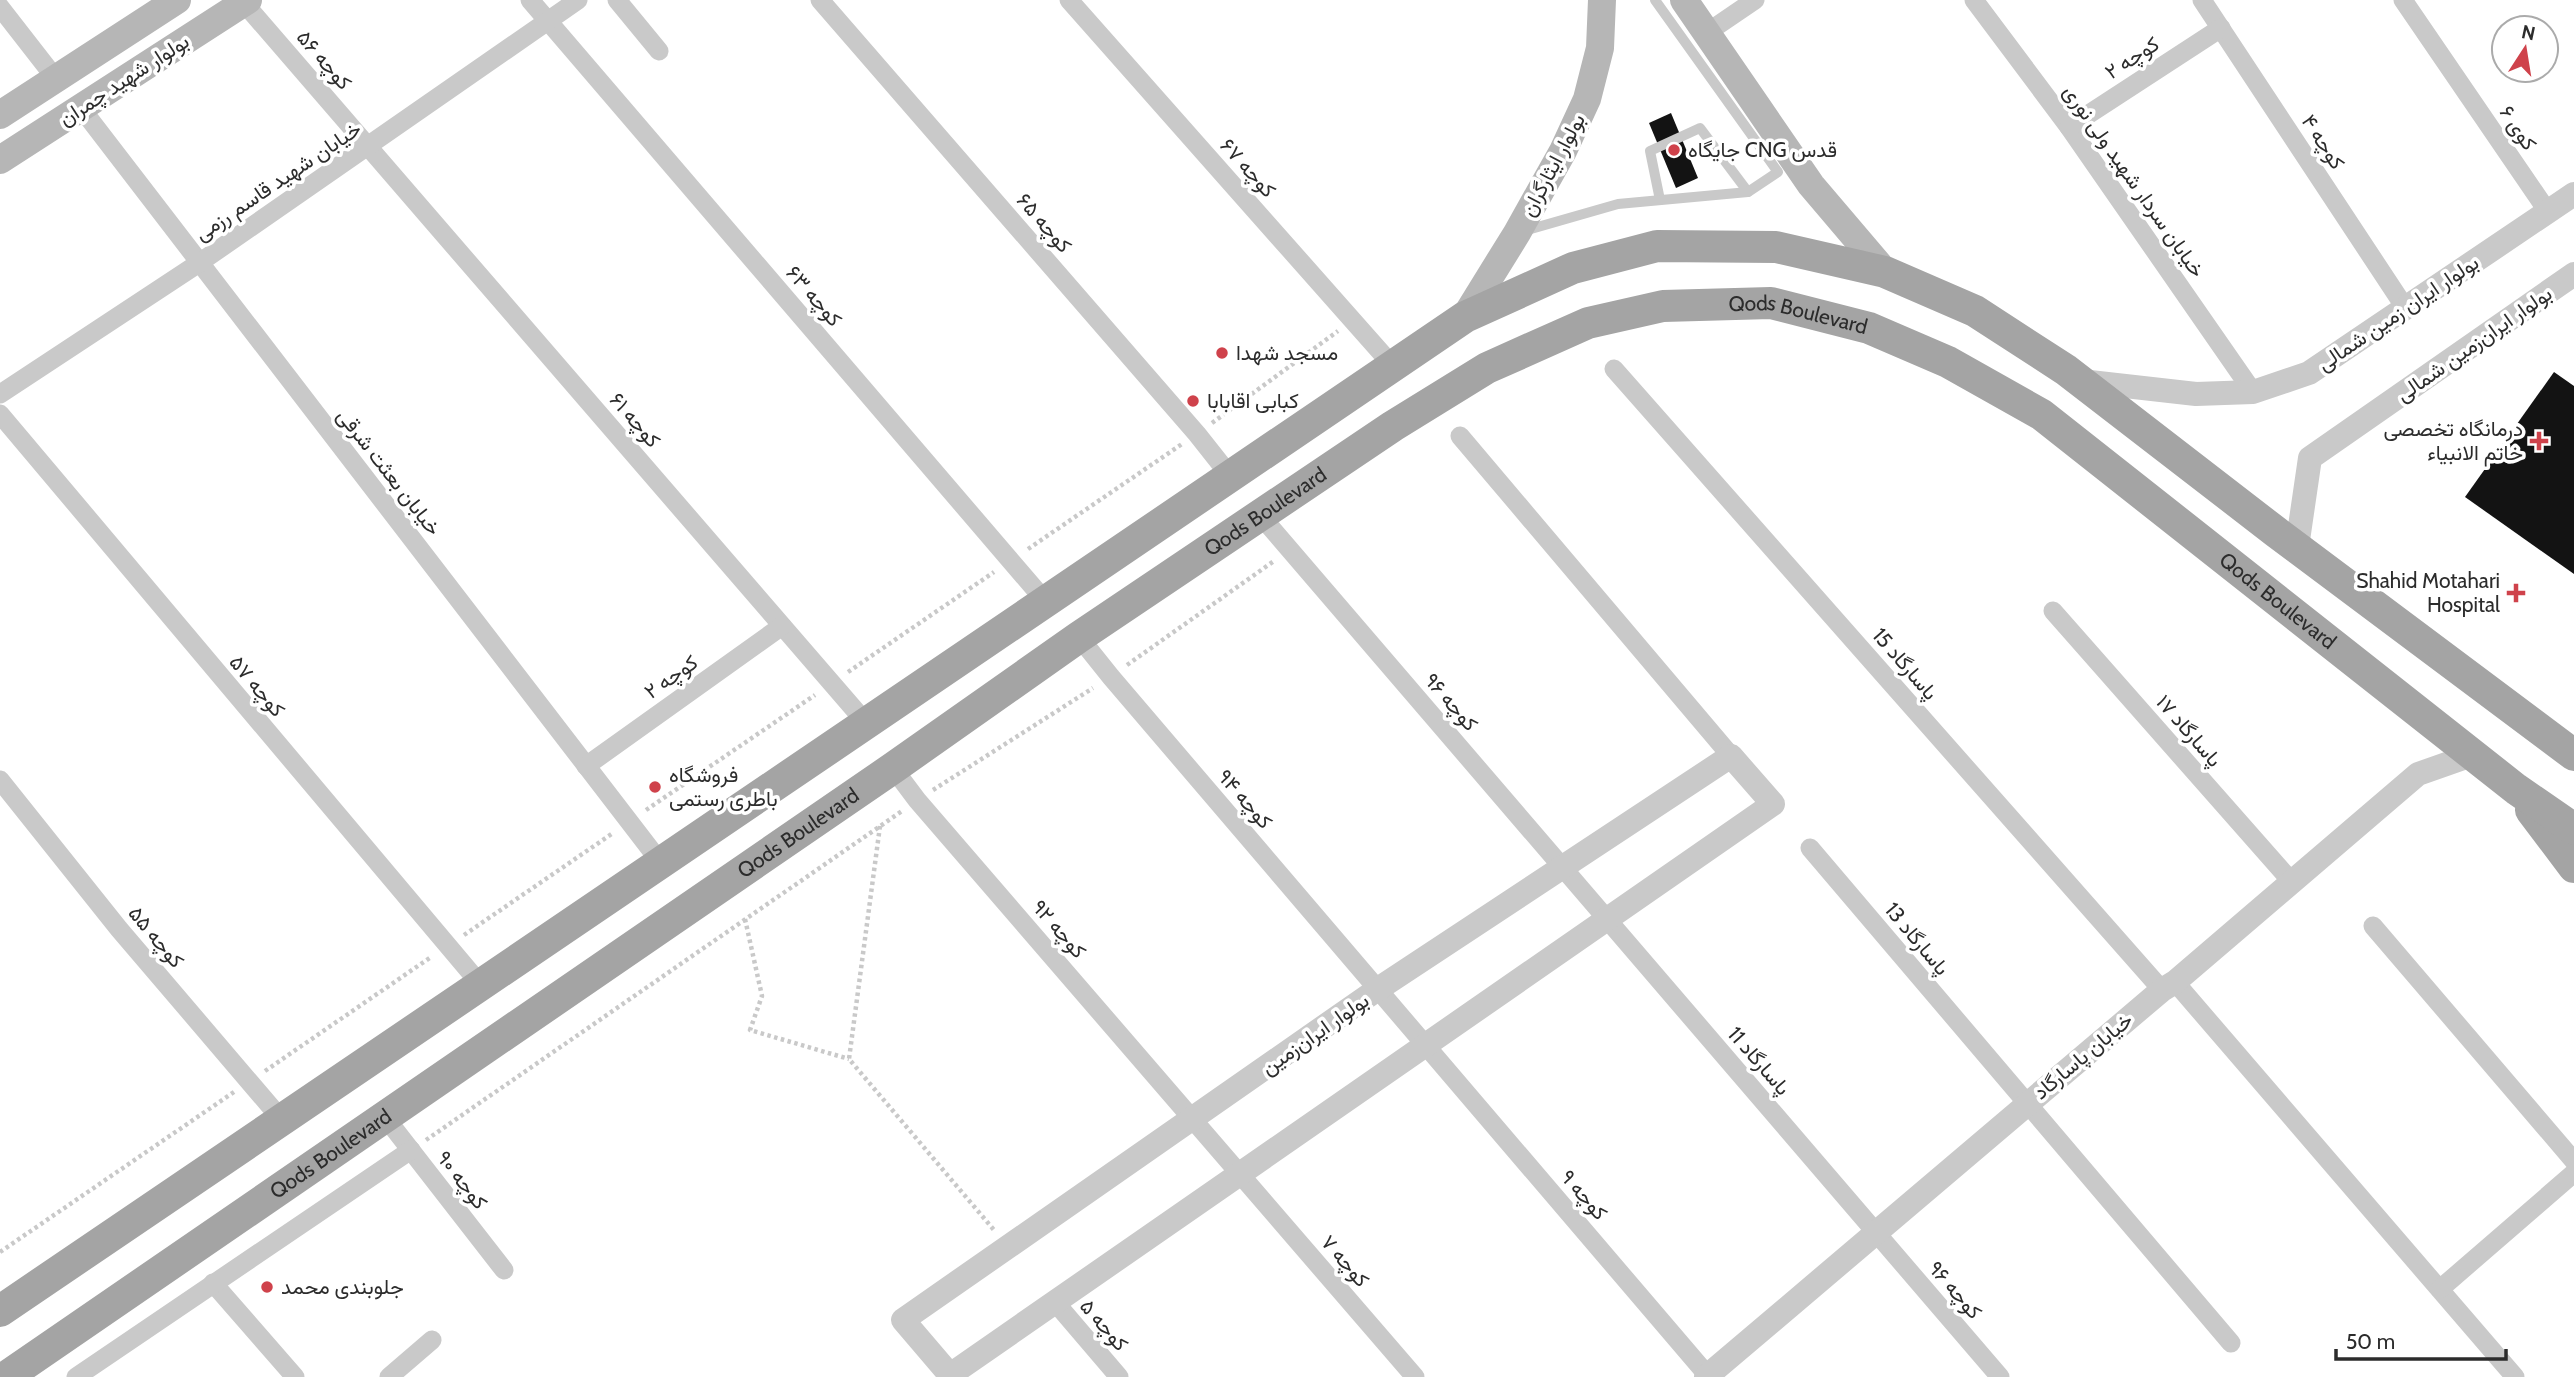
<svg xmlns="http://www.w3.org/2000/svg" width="2574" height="1377" font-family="Cabin,Vazirmatn,sans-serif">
<rect width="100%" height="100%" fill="#fff"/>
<!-- building -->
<g fill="#131313">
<polygon points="1671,113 1698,178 1676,188 1649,123"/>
<polygon points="2554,372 2574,386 2574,574 2465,497"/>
</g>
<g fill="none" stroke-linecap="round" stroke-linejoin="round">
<!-- path -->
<g stroke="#c9c9c9" stroke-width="4.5" stroke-dasharray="3.5 3.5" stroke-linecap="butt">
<polyline points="1212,423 1338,331"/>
<polyline points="1028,549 1182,444"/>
<polyline points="1127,665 1274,561"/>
<polyline points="848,672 994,572"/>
<polyline points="933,790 1093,688"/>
<polyline points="646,810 815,695"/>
<polyline points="880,826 849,1059 994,1230"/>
<polyline points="745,919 762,996 750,1030 849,1059"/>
<polyline points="464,935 613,833"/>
<polyline points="265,1071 431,957"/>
<polyline points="426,1140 902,811"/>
<polyline points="0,1252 234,1092"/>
</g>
<!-- service -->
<g stroke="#c9c9c9" stroke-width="10">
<polyline points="1660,200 1650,151 1700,128 1748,192"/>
<polyline points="1524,231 1618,204 1748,192 1778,172 1655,0"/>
</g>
<!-- minor -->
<g stroke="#c9c9c9" stroke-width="19">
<polyline points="530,0 1046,602"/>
<polyline points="617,0 659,51"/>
<polyline points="820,0 1197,434 1231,477"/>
<polyline points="1069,0 1393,366"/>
<polyline points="1974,0 2069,127 2253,392"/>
<polyline points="2202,0 2406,309"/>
<polyline points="2403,0 2548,212"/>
<polyline points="244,3 867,724"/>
<polyline points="0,7 56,79"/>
<polyline points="1705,34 1755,0"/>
<polyline points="81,108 661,863"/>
<polyline points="2069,127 2221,28"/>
<polyline points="1614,369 2162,990"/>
<polyline points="0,394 199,263 578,0"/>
<polyline points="0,414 481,985"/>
<polyline points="1460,436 1731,756"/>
<polyline points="1260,515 2000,1377"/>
<polyline points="2053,611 2291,881"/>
<polyline points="1079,637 1111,677 1709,1377"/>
<polyline points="586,766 782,626"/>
<polyline points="893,768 917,800 1415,1377"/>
<polyline points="0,780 119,929 282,1120"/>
<polyline points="1810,848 2231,1343"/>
<polyline points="2373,926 2574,1161"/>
<polyline points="2175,982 2515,1377"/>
<polyline points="385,1117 504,1270"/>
<polyline points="213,1283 295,1377"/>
<polyline points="2440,1289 2574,1173"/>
<polyline points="1055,1302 1119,1377"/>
<polyline points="76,1377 411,1150"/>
<polyline points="389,1377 432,1340"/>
</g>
<!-- tertiary -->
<g stroke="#c9c9c9" stroke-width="24">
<polyline points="2081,381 2196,394 2253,392 2309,373 2574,194"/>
<polyline points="2297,547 2310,458 2574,274"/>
<polygon points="1731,756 1773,804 950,1375 903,1320 1378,989"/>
<polyline points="1706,1377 2162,990 2175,982 2418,774 2472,755"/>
</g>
<!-- secondary -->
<g stroke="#b6b6b6" stroke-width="28">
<polyline points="1684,0 1811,185 1885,272"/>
<polyline points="0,115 177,0"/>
<polyline points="0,160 248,0"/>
<polyline points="1465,317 1517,233 1563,151 1587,99 1600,48 1602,0"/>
</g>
<!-- primary -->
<g stroke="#a4a4a4" stroke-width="32">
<polyline points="2531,810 2574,867"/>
<polyline points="0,1311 1465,317 1573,268 1657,246 1776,247 1885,272 1975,311 2066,370 2276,532 2574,755"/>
<path id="s1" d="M6,1377L893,768L1079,637L1393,426L1487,368L1588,323L1663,306L1771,303L1869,328L1948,362L2042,415L2516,789L2574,829"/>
</g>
</g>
<!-- markers -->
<g fill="#cf424b" stroke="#fff" stroke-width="2.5">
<circle cx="1674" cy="150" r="7"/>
<circle cx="1222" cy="353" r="7"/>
<circle cx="1193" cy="401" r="7"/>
<path d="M2535.5 430.5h7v7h7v7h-7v7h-7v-7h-7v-7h7z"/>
<path d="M2512.5 582.5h7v7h7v7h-7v7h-7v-7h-7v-7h7z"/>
<circle cx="655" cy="787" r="7"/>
<circle cx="267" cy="1287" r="7"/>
</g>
<g text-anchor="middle" stroke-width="7" stroke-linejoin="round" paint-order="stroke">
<!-- street labels -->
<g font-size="21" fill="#2c2c2c" stroke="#fff">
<text transform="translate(2132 58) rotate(-33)" y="7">کوچه ۲</text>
<text transform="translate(324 60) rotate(49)" y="7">کوچه ۵۶</text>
<text transform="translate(124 80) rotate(-33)" y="7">بولوار شهید چمران</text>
<text transform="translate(2518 128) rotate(56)" y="7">کوی ۶</text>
<text transform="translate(2323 142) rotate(57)" y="7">کوچه ۴</text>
<text transform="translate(1553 165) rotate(-62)" y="7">بولوار ایثارگران</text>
<text transform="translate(1248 168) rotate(48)" y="7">کوچه ۶۷</text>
<text transform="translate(278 181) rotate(-34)" y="7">خیابان شهید قاسم رزمی</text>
<text transform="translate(2134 181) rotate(55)" y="7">خیابان سردار شهید ولی نوری</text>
<text transform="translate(1044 223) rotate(49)" y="7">کوچه ۶۵</text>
<text transform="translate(814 296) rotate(49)" y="7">کوچه ۶۳</text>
<text transform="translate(2398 313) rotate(-34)" y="7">بولوار ایران زمین شمالی</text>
<text dy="7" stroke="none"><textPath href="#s1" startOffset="2116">Qods Boulevard</textPath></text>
<text transform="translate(2474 344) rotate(-35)" y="7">بولوار ایران‌زمین شمالی</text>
<text transform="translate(635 420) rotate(49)" y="7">کوچه ۶۱</text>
<text transform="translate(389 472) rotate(52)" y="7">خیابان بعثت شرقی</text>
<text dy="7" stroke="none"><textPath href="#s1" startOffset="1528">Qods Boulevard</textPath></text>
<text dy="7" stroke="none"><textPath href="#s1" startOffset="2683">Qods Boulevard</textPath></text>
<text transform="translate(1905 664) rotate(49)" y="7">پاسارگاد 15</text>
<text transform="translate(671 677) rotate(-35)" y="7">کوچه ۲</text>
<text transform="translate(257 686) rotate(50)" y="7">کوچه ۵۷</text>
<text transform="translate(1451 702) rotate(49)" y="7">کوچه ۹۶</text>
<text transform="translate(2189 731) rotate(49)" y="7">پاسارگاد ۱۷</text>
<text transform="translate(1245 799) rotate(49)" y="7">کوچه ۹۴</text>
<text dy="7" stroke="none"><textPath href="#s1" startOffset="961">Qods Boulevard</textPath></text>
<text transform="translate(1059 929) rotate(49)" y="7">کوچه ۹۲</text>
<text transform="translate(156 937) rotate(50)" y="7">کوچه ۵۵</text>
<text transform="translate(1917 939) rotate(50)" y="7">پاسارگاد 13</text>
<text transform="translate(1315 1034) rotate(-35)" y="7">بولوار ایران‌زمین</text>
<text transform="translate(2083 1056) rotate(-40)" y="7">خیابان پاسارگاد</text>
<text transform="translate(1759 1061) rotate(49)" y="7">پاسارگاد 11</text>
<text dy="7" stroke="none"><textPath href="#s1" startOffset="394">Qods Boulevard</textPath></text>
<text transform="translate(462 1180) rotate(52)" y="7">کوچه ۹۰</text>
<text transform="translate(1584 1195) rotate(49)" y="7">کوچه ۹</text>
<text transform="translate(1345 1261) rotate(49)" y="7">کوچه ۷</text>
<text transform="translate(1955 1290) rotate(49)" y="7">کوچه ۹۶</text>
<text transform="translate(1104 1325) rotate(49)" y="7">کوچه ۵</text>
</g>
<!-- poi labels -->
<g font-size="21" fill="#2c2c2c" stroke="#fff" text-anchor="start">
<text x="1688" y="157">جایگاه CNG قدس</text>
<text x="1236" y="360">مسجد شهدا</text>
<text x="1207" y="408">کبابی اقابابا</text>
<text x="2523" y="436" text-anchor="end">درمانگاه تخصصی<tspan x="2523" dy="24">خاتم الانبیاء</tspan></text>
<text x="2500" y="588" text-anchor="end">Shahid Motahari<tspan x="2500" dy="24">Hospital</tspan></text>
<text x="669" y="782">فروشگاه<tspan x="669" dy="24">باطری رستمی</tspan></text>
<text x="281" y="1294">جلوبندی محمد</text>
</g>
</g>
<!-- north arrow -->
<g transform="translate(2525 49) rotate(12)"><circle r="33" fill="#ffffff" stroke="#ababab" stroke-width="2"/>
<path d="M0-5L12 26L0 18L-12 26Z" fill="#cf424b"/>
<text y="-10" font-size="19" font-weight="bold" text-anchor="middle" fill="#2c2c2c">N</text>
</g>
<!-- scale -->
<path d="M2336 1349v10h170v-10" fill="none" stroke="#2c2c2c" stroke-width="3.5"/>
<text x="2346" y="1349" font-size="21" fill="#2c2c2c" stroke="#ffffff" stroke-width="5" paint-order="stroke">50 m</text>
</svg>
